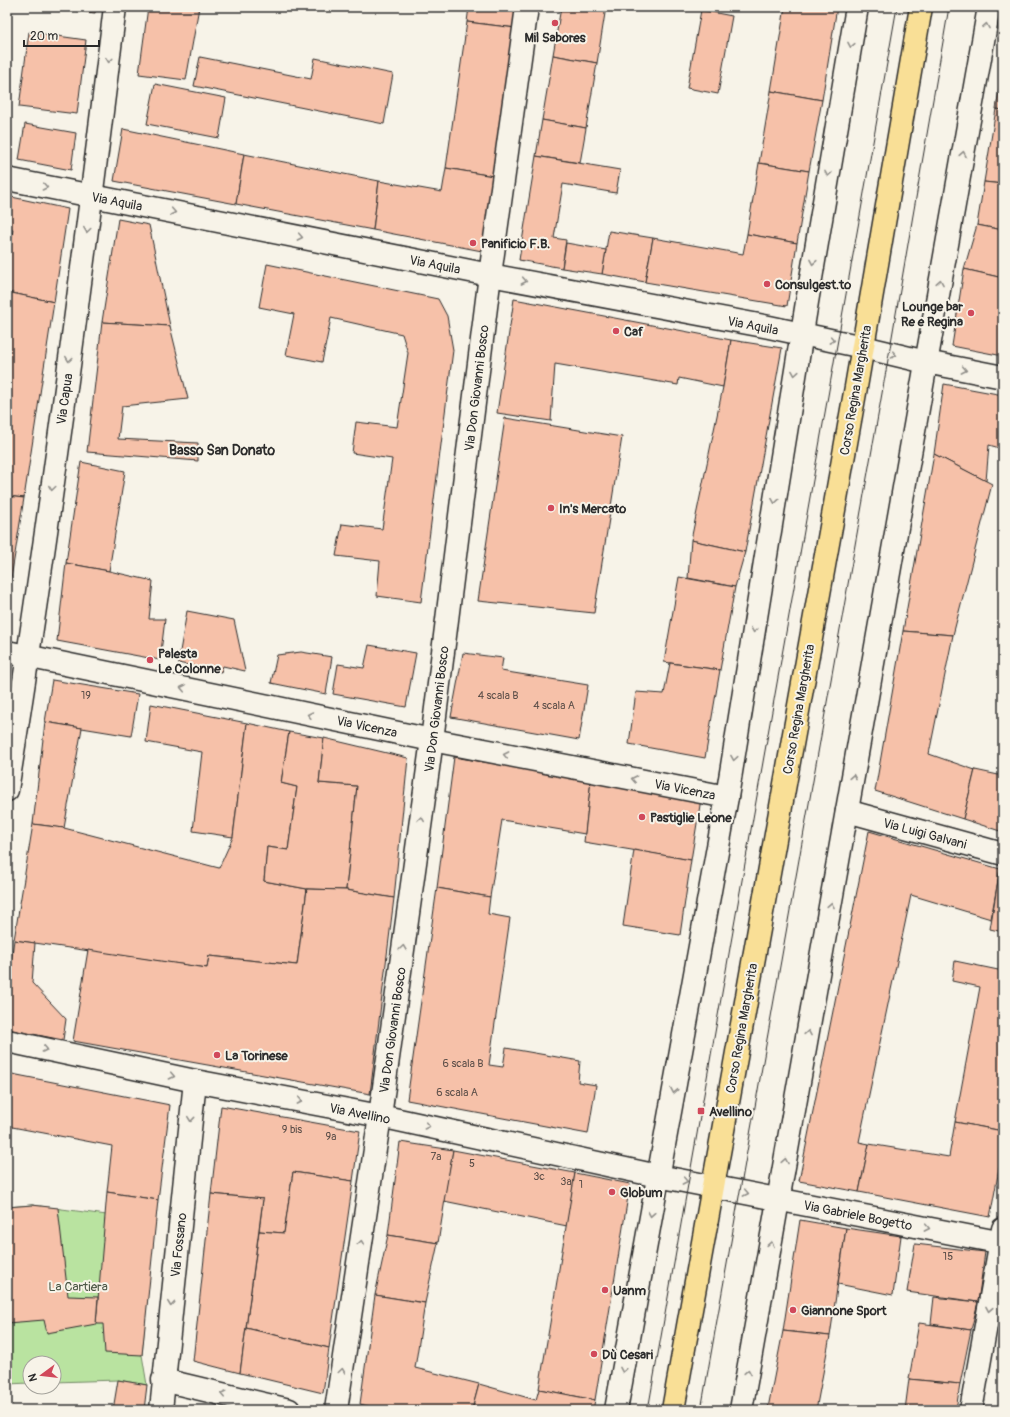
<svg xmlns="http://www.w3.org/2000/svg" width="1010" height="1417" font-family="Pangolin,sans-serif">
<rect width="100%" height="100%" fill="#f7f3e8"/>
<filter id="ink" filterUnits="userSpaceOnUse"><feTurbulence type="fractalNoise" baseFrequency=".025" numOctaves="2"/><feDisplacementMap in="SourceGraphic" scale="8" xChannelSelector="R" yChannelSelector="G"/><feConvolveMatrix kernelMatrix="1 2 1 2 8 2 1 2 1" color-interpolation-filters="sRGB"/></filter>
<g filter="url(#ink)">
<!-- green -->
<polygon fill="#b9e3a0" stroke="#728766" points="32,1205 129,1218 154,1225 142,1355 147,1385 118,1380 54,1382 54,1363 30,1363 30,1383 7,1384 7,1207"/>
<!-- building -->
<g fill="#f6c1a9" stroke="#2b2b2b">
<polygon points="45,7 96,7 95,13"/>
<polygon points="148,7 199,7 186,80 139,74"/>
<polygon points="469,7 518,7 516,28 467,22"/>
<polygon points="561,7 606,7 597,63 553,55"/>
<polygon points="785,7 837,7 822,100 771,91"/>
<polygon points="701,10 732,16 718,94 687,88"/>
<polygon points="467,22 516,28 493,176 446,168"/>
<polygon points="29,32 86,40 77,114 19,107"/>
<polygon points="553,55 597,63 586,128 542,120"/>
<polygon points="200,57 311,79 315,58 393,74 384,124 194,86"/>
<polygon points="1003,66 1003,110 996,109"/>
<polygon points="155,84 226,98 219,138 147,124"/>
<polygon points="771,91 822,100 809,171 759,163"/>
<polygon points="996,109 1003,110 1003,184 984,182"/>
<polygon points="542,120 586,128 580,163 536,156"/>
<polygon points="25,124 76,133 71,170 19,160"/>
<polygon points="123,129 244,154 236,204 114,181"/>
<polygon points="244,154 379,181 373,230 236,204"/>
<polygon points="536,156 620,170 616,193 563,184 554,238 566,240 562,268 519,260"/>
<polygon points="759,163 809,171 797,243 747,234"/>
<polygon points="446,168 493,176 482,251 373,230 379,181 442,192"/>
<polygon points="984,182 1003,184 1003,230 977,225"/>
<polygon points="7,196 68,209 54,302 7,292 7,267 13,229 7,229"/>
<polygon points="118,219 149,225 170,326 102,322"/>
<polygon points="977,225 1003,230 1003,278 964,269"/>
<polygon points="609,231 653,238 645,282 602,274"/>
<polygon points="747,234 797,243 787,306 645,282 653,238 743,254"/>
<polygon points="566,243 606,250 602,274 562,268"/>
<polygon points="267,264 438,299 447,316 453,350 421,602 377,596 380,561 336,556 342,524 382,529 392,459 352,453 356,422 397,427 408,353 402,334 331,318 322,362 286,355 294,314 259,307"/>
<polygon points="964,269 1003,278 1003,356 952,346"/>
<polygon points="7,292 54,302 24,498 7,496"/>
<polygon points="514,299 731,340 723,387 679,378 678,385 555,364 551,421 497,413"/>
<polygon points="102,322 170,326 188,399 122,406 118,439 198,443 198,461 87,452"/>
<polygon points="731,340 782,348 745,552 691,540 723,387"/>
<polygon points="944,384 1003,395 1003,449 989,445 986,481 934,454"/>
<polygon points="505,418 622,437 594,613 478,601"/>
<polygon points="934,454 992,484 953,635 903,631"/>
<polygon points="81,462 125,471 109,571 66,563"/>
<polygon points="7,496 24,498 7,603"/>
<polygon points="691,540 745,552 735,587 688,578"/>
<polygon points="66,563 109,571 153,581 149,619 165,619 160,660 57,641"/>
<polygon points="679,577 735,587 720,670 664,662"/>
<polygon points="187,611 234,620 245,671 223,666 221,672 178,663"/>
<polygon points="903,631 953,635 929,754 975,770 963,819 875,791"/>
<polygon points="369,645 416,653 406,707 333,694 338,664 364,668"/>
<polygon points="301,652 332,657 326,694 271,683 277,655"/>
<polygon points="463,653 503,658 501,671 588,685 579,740 451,717"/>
<polygon points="670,663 720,670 705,758 629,744 636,692 664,694"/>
<polygon points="52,680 138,694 131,736 45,722"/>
<polygon points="151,704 247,723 233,837 193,831 202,752 146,742"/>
<polygon points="45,722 82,728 64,828 33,824"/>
<polygon points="247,723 289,732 281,783 297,787 288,850 267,847 264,881 307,889 297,965 209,956 207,968 14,940 33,824 64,828 219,868 233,837"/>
<polygon points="289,732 324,738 319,783 357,786 346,890 307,889 264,881 267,847 288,850 297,787 281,783"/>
<polygon points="324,738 408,758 394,898 346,890 357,786 319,783"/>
<polygon points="454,757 591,780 585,834 502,820 490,897 437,888"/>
<polygon points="975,770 1003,776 1003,832 963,819"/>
<polygon points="591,780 701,799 691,860 584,842"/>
<polygon points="869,831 1000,869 991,919 911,895 859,1142 869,1144 859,1192 799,1181"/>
<polygon points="634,850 691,860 680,935 623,926"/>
<polygon points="1000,869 1003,870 1003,932 990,929"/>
<polygon points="437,888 490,897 488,914 510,918 489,1065 503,1067 506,1048 580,1061 578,1082 596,1085 588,1134 407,1100"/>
<polygon points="307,889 346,890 394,898 370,1094 73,1041 88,950 207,968 209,956 297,965"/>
<polygon points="14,940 35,943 32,983 66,1019 63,1040 7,1029 7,989"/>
<polygon points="955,961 1003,971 1003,1131 955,1122 980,987 952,981"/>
<polygon points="7,1073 170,1105 158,1200 107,1192 112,1146 7,1126"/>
<polygon points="221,1106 360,1131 353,1181 293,1172 284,1233 259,1231 263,1199 211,1194"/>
<polygon points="955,1122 1003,1131 1003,1148 990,1217 859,1192 869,1144 949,1157"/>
<polygon points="400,1142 453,1150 438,1243 388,1235"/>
<polygon points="453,1150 575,1173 567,1226 444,1201"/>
<polygon points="293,1172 353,1181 329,1348 246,1328 259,1231 284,1233"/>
<polygon points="575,1173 630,1184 595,1400 539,1389"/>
<polygon points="107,1192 158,1200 142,1355 105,1353 103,1324 96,1324"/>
<polygon points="211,1194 263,1199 240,1373 193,1361"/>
<polygon points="32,1205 58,1208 68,1296 98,1297 96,1324 47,1333 44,1320 7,1323 7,1207"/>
<polygon points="800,1220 846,1228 830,1336 783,1331"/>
<polygon points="846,1228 901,1236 893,1295 838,1284"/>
<polygon points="388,1235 438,1243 425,1303 375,1295"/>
<polygon points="915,1244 985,1252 978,1302 907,1292"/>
<polygon points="375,1295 425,1303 415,1368 479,1384 472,1410 382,1410 360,1404"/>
<polygon points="934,1297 978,1302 971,1330 931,1324"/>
<polygon points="919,1323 971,1330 960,1384 909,1379"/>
<polygon points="246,1328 329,1348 323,1393 240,1373"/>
<polygon points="783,1331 830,1336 816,1410 780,1410 768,1408"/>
<polygon points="909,1379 960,1384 956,1410 905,1410"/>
<polygon points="118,1380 147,1385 144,1410 113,1410"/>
<polygon points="479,1384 536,1400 539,1389 595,1400 593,1410 472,1410"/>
</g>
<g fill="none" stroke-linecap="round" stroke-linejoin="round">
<defs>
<g id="minor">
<polyline points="7,179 490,275 769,327 863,347 926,362 1003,377"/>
<polyline points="7,652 432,740 727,797"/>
<path d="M7,790C49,530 83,268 115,7"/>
<polyline points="847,811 1003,854"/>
<polyline points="7,1041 195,1081 380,1116 658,1176 1003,1243"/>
<polyline points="163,1380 289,1410"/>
<polyline points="161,1410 195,1081"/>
<polyline points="336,1410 380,1116 432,740 490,275 527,7"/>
<polyline points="616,1410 727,797 807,302 857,7"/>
<polyline points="741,1410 989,7"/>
<polyline points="971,1410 1003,1229"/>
</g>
<polyline id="major" points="673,1410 856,387 921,7"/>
</defs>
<!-- minor casing -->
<use href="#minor" stroke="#2b2b2b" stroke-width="25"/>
<!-- major casing -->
<use href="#major" stroke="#2b2b2b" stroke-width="25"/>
<!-- minor -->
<use href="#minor" stroke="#f7f3e8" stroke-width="22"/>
<!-- major -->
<use href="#major" stroke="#f9df96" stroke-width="22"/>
<!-- tram -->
<g stroke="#2b2b2b" stroke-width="1">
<polyline points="648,1410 897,7"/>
<polyline points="701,1410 889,354 949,7"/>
</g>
</g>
<!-- one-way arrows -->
<defs><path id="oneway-chevron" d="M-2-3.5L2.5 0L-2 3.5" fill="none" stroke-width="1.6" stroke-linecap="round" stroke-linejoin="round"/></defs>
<g stroke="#918f8a">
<use href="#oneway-chevron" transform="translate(986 26) rotate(-80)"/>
<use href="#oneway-chevron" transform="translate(851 45) rotate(100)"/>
<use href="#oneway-chevron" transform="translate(109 60) rotate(97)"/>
<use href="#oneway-chevron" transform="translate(963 154) rotate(-80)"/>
<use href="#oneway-chevron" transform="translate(828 174) rotate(100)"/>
<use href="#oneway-chevron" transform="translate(45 187) rotate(12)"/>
<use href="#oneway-chevron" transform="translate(173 212) rotate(11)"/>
<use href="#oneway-chevron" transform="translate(87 230) rotate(98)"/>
<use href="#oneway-chevron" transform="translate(300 237) rotate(11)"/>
<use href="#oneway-chevron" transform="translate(813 262) rotate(100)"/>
<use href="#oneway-chevron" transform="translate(524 281) rotate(11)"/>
<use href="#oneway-chevron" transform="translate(940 282) rotate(-80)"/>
<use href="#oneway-chevron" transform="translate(832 340) rotate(11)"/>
<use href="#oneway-chevron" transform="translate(894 355) rotate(13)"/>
<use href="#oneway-chevron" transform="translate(69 359) rotate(98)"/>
<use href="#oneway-chevron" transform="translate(964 370) rotate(11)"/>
<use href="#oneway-chevron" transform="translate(795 373) rotate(99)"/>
<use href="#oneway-chevron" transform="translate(52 488) rotate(98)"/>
<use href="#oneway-chevron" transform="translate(775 501) rotate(99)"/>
<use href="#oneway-chevron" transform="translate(754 630) rotate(99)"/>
<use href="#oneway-chevron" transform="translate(183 688) rotate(-168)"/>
<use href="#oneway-chevron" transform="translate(310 715) rotate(-168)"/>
<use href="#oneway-chevron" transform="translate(506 755) rotate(-169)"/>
<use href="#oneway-chevron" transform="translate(734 758) rotate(99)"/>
<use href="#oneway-chevron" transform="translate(853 777) rotate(-80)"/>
<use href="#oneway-chevron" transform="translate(634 779) rotate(-169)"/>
<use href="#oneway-chevron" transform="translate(421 819) rotate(-82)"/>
<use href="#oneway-chevron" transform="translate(831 905) rotate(-80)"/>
<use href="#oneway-chevron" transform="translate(403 948) rotate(-82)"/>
<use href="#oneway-chevron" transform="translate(808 1033) rotate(-80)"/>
<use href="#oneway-chevron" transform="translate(45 1049) rotate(12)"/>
<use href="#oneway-chevron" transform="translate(172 1076) rotate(12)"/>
<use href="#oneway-chevron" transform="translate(674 1091) rotate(100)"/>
<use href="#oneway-chevron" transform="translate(300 1101) rotate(11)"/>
<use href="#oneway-chevron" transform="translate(191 1119) rotate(96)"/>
<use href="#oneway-chevron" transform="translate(427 1126) rotate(12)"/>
<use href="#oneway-chevron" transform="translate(785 1161) rotate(-80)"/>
<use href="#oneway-chevron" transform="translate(685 1181) rotate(11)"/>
<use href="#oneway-chevron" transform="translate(746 1193) rotate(11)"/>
<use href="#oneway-chevron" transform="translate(651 1214) rotate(100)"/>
<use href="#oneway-chevron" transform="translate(927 1228) rotate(11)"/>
<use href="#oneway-chevron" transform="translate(361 1243) rotate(-82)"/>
<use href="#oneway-chevron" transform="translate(771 1244) rotate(-80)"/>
<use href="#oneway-chevron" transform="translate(171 1304) rotate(96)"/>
<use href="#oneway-chevron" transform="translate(989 1309) rotate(100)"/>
<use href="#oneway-chevron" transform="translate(623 1370) rotate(100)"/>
<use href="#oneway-chevron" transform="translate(342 1371) rotate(-82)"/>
<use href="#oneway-chevron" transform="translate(748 1372) rotate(-80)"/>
<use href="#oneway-chevron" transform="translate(223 1394) rotate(-167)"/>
</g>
</g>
<!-- markers -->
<g fill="#d1495b" stroke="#f7f3e8" stroke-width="1.5">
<circle cx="555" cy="23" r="4"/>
<circle cx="473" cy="243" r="4"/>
<circle cx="767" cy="284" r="4"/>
<circle cx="971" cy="313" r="4"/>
<circle cx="616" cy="331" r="4"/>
<circle cx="551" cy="508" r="4"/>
<circle cx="150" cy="660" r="4"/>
<circle cx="642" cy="817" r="4"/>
<circle cx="217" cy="1055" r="4"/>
<rect x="697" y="1107" width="8" height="8" rx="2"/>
<circle cx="612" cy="1192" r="4"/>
<circle cx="605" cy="1290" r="4"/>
<circle cx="793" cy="1310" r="4"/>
<circle cx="594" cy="1354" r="4"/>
</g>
<g text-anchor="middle" stroke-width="4" stroke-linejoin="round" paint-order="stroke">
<!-- number labels -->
<g font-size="11" fill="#5e504a">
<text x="86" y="699">19</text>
<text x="498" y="699">4 scala B</text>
<text x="554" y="709">4 scala A</text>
<text x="463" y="1067">6 scala B</text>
<text x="457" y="1096">6 scala A</text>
<text x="292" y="1133">9 bis</text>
<text x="331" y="1140">9a</text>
<text x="436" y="1160">7a</text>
<text x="472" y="1167">5</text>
<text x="539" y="1180">3c</text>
<text x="566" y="1185">3a</text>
<text x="581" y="1188">1</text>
<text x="948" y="1260">15</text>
</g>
<!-- poi labels -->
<g font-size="13" font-weight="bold" fill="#2b2b2b" stroke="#f7f3e8" text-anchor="start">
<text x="555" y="42" text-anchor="middle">Mil Sabores</text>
<text x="481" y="248">Panificio F.B.</text>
<text x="775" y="289">Consulgest.to</text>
<text x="963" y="311" text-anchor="end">Lounge bar<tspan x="963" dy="15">Re e Regina</tspan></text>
<text x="624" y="336">Caf</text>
<text x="559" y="513">In's Mercato</text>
<text x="158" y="658">Palesta<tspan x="158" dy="15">Le Colonne</tspan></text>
<text x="650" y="822">Pastiglie Leone</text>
<text x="225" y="1060">La Torinese</text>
<text x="709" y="1116">Avellino</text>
<text x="620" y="1197">Globum</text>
<text x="613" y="1295">Uanm</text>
<text x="801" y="1315">Giannone Sport</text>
<text x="602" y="1359">Dù Cesari</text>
</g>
<!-- street labels -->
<g font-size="13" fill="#2b2b2b" stroke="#f7f3e8">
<text transform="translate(117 201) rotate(11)" y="5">Via Aquila</text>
<text transform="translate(435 264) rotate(11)" y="5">Via Aquila</text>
<text transform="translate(753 325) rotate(11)" y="5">Via Aquila</text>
<text transform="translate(476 388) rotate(-83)" y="5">Via Don Giovanni Bosco</text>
<text transform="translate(855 390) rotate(-80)" y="5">Corso Regina Margherita</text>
<text transform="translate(64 399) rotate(-82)" y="5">Via Capua</text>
<text transform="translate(436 709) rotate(-83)" y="5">Via Don Giovanni Bosco</text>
<text transform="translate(798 709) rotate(-80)" y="5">Corso Regina Margherita</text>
<text transform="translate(367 726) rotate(12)" y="5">Via Vicenza</text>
<text transform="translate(685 789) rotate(11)" y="5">Via Vicenza</text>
<text transform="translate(925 833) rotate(15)" y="5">Via Luigi Galvani</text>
<text transform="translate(741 1028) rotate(-80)" y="5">Corso Regina Margherita</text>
<text transform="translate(392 1030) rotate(-82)" y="5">Via Don Giovanni Bosco</text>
<text transform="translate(360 1113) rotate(11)" y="5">Via Avellino</text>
<text transform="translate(858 1215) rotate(11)" y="5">Via Gabriele Bogetto</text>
<text transform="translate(178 1245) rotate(-84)" y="5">Via Fossano</text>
</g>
<!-- park labels -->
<g font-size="13" fill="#4e5948" stroke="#f7f3e8">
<text x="78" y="1291">La Cartiera</text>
</g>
<!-- neighbourhood labels -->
<g font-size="14" font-weight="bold" fill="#2b2b2b" stroke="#f7f3e8">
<text x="222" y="455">Basso San Donato</text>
</g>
</g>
<!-- margin -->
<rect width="1010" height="1417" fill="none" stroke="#f7f3e8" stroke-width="24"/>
<rect x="12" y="12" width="986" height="1393" fill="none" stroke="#2b2b2b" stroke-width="1.5" filter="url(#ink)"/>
<!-- north arrow -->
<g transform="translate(42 1375) rotate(255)"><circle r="19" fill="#f7f3e8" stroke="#a5a39c"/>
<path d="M0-3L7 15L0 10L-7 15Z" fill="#d1495b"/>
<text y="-6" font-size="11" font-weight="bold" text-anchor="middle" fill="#2b2b2b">N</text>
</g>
<!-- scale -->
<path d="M24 40v6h75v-6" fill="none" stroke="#2b2b2b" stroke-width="2"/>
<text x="30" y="40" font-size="12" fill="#2b2b2b" stroke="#f7f3e8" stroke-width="3" paint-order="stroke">20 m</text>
</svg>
